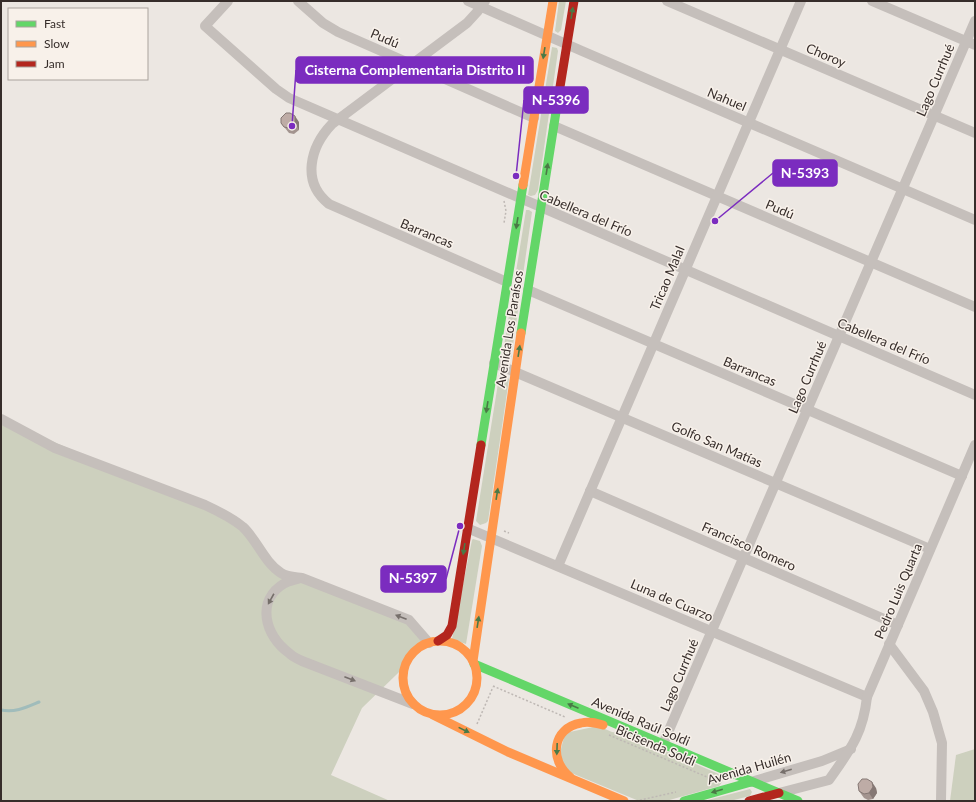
<svg xmlns="http://www.w3.org/2000/svg" width="976" height="802" font-family="Lato,sans-serif">
<rect width="100%" height="100%" fill="#ece7e2"/>
<!-- green -->
<g fill="#cdd0be">
<polygon points="559,1 566,1 561,30 558,33 555,31"/>
<polygon points="552,47 557,48 558,51 538,190 535,195 531,196 528,195"/>
<polygon points="526,210 529,210 532,212 511,359 506,361 502,358"/>
<polygon points="504,375 509,379 488,521 486,523 480,525 476,521 499,377"/>
<polygon points="1,419 232,519 274,567 409,620 429,643 362,708 331,775 390,801 1,801"/>
<polygon points="473,539 480,541 482,546 466,644 452,639 472,540"/>
<path d="M598,726L612,732L626,734L721,775C724,779 722,783 719,786L666,801H639L569,772L559,757L565,733Z"/>
<polygon points="975,749 975,801 950,801 956,755"/>
<polygon points="750,789 752,792 750,796 730,801 704,801"/>
</g>
<g fill="none" stroke-linecap="round" stroke-linejoin="round">
<!-- stream -->
<path stroke="#a0bcbb" stroke-width="3" d="M1,710C15,713 27,707 39,702"/>
<!-- path -->
<g stroke="#beb8b4" stroke-width="1.5" stroke-dasharray="2 2" stroke-linecap="butt">
<polyline points="504,201 506,211 504,223"/>
<polyline points="504,531 509,533"/>
<polyline points="493,686 565,717"/>
<polyline points="477,724 493,687"/>
<polyline points="609,735 714,780"/>
<polyline points="636,801 676,792"/>
</g>
<!-- street -->
<g stroke="#c5bfbb" stroke-width="10">
<polyline points="228,1 205,26 276,89 289,98 975,395"/>
<polyline points="298,1 323,23 338,32 534,118"/>
<polyline points="468,1 582,51 975,220"/>
<path d="M485,1L477,12L467,23L332,124C310,147 301,182 329,204L507,282"/>
<polyline points="667,1 975,133"/>
<polyline points="872,1 975,45"/>
<polyline points="554,126 975,307"/>
<polyline points="528,290 962,476"/>
<polyline points="494,363 930,549"/>
<path d="M1,419L55,448L205,505C218,511 232,518 243,527C257,540 264,562 281,573C287,577 295,577 302,578L409,620L429,643"/>
<polyline points="590,491 898,625"/>
<polyline points="467,528 867,697"/>
<polyline points="558,566 801,1"/>
<path d="M300,578C295,580 289,581 285,583C255,600 265,636 289,653C293,657 298,659 302,661L413,704"/>
<polyline points="889,644 924,691 933,712 942,743 941,801"/>
<polyline points="663,744 975,21"/>
<polyline points="751,782 822,761 851,749"/>
<path d="M779,793L829,780C850,750 863,734 867,697L975,445"/>
</g>
<!-- fast -->
<g stroke="#63d668" stroke-width="9">
<polyline points="521,333 559,93"/>
<polyline points="481,445 523,185"/>
<polyline points="474,664 798,801"/>
<polyline points="684,801 751,782"/>
</g>
<!-- slow -->
<g stroke="#ff974d" stroke-width="9">
<polyline points="523,185 553,1"/>
<circle cx="440" cy="678" r="37"/>
<polyline points="473,661 521,333"/>
<polyline points="433,715 508,752 624,801"/>
<path d="M570,777C549,760 552,728 581,723C589,721 596,723 603,725"/>
</g>
<!-- jam -->
<g stroke="#b3261e" stroke-width="9">
<polyline points="559,93 574,1"/>
<polyline points="438,641 447,635 452,626 481,445"/>
<polyline points="749,801 779,793"/>
</g>
</g>
<!-- wall -->
<g fill="#a3948f">
<polygon points="299,122 299,130 294,134 289,133 281,123"/>
<polygon points="876,788 877,793 873,799 868,800 864,798 859,791"/>
</g>
<!-- shaded-wall -->
<g fill="#857874">
<polygon points="295,116 299,122 299,130 295,123"/>
<polygon points="872,782 876,788 877,793 873,799 869,793"/>
</g>
<!-- building -->
<g fill="#beaca6" stroke="#857874">
<polygon points="286,113 290,113 295,116 295,123 289,128 284,127 281,123 281,118"/>
<polygon points="862,779 867,779 872,782 873,787 869,793 864,794 859,791 858,784"/>
</g>
<!-- one-way arrows -->
<defs><path id="oneway-solid" d="M-6-.8H1V-3.2L6.5 0L1 3.2V.8H-6Z"/></defs>
<g fill="#4a7946">
<use href="#oneway-solid" transform="translate(572 13) rotate(-81)"/>
<use href="#oneway-solid" transform="translate(544 53) rotate(99)"/>
<use href="#oneway-solid" transform="translate(547 169) rotate(-81)"/>
<use href="#oneway-solid" transform="translate(517 223) rotate(99)"/>
<use href="#oneway-solid" transform="translate(519 351) rotate(-81)"/>
<use href="#oneway-solid" transform="translate(487 407) rotate(99)"/>
<use href="#oneway-solid" transform="translate(497 494) rotate(-81)"/>
<use href="#oneway-solid" transform="translate(464 549) rotate(99)"/>
<use href="#oneway-solid" transform="translate(478 622) rotate(-81)"/>
<use href="#oneway-solid" transform="translate(573 706) rotate(-157)"/>
<use href="#oneway-solid" transform="translate(464 730) rotate(26)"/>
<use href="#oneway-solid" transform="translate(557 749) rotate(92)"/>
<use href="#oneway-solid" transform="translate(717 791) rotate(164)"/>
</g>
<g fill="#766f6b">
<use href="#oneway-solid" transform="translate(271 599) rotate(119)"/>
<use href="#oneway-solid" transform="translate(401 617) rotate(-159)"/>
<use href="#oneway-solid" transform="translate(350 679) rotate(21)"/>
<use href="#oneway-solid" transform="translate(786 771) rotate(164)"/>
</g>
<g text-anchor="middle" stroke-width="3" stroke-linejoin="round" paint-order="stroke">
<!-- street labels -->
<g font-size="13" fill="#362d2a" stroke="#f8f1ea">
<text transform="translate(385 38) rotate(23)" y="5">Pudú</text>
<text transform="translate(826 55) rotate(23)" y="5">Choroy</text>
<text transform="translate(935 80) rotate(-67)" y="5">Lago Currhué</text>
<text transform="translate(727 99) rotate(23)" y="5">Nahuel</text>
<text transform="translate(780 209) rotate(23)" y="5">Pudú</text>
<text transform="translate(586 213) rotate(23)" y="5">Cabellera del Frío</text>
<text transform="translate(427 233) rotate(23)" y="5">Barrancas</text>
<text transform="translate(667 278) rotate(-67)" y="5">Tricao Malal</text>
<text transform="translate(509 329) rotate(-81)" y="5">Avenida Los Paraísos</text>
<text transform="translate(884 341) rotate(23)" y="5">Cabellera del Frío</text>
<text transform="translate(750 371) rotate(23)" y="5">Barrancas</text>
<text transform="translate(807 377) rotate(-67)" y="5">Lago Currhué</text>
<text transform="translate(717 444) rotate(23)" y="5">Golfo San Matías</text>
<text transform="translate(749 546) rotate(24)" y="5">Francisco Romero</text>
<text transform="translate(898 591) rotate(-67)" y="5">Pedro Luis Quarta</text>
<text transform="translate(672 600) rotate(23)" y="5">Luna de Cuarzo</text>
<text transform="translate(679 675) rotate(-67)" y="5">Lago Currhué</text>
<text transform="translate(641 721) rotate(23)" y="5">Avenida Raúl Soldi</text>
<text transform="translate(656 745) rotate(23)" y="5">Bicisenda Soldi</text>
<text transform="translate(749 768) rotate(-16)" y="5">Avenida Huilén</text>
</g>
</g>
<!-- callouts -->
<path fill="none" stroke="#7b2cbf" stroke-width="1.5" d="M292 126L296 70M516 176L524 100M715 221L773 173M460 526L446 579"/>
<g fill="#7b2cbf" stroke="#f8f1ea" stroke-width="1.5">
<circle cx="292" cy="126" r="4"/>
<circle cx="516" cy="176" r="4"/>
<circle cx="715" cy="221" r="4"/>
<circle cx="460" cy="526" r="4"/>
</g>
<g fill="#7b2cbf" stroke="#7b2cbf" stroke-width="1.5">
<rect x="296" y="57" width="237" height="26" rx="4"/>
<rect x="524" y="87" width="64" height="26" rx="4"/>
<rect x="773" y="160" width="64" height="26" rx="4"/>
<rect x="381" y="566" width="65" height="26" rx="4"/>
</g>
<g font-size="14" text-anchor="middle" font-weight="bold" fill="#fff">
<text x="415" y="75">Cisterna Complementaria Distrito II</text>
<text x="556" y="105">N-5396</text>
<text x="805" y="178">N-5393</text>
<text x="413" y="583">N-5397</text>
</g>
<!-- border -->
<rect width="976" height="802" fill="none" stroke="#362d2a" stroke-width="4"/>
<!-- legend -->
<rect x="8" y="8" width="140" height="72" fill="#f8f1ea" stroke="#aaa39d"/>
<rect x="16" y="21" width="20" height="6" fill="#63d668" stroke="#aaa39d"/>
<text x="44" y="28" font-size="12" fill="#362d2a">Fast</text>
<rect x="16" y="41" width="20" height="6" fill="#ff974d" stroke="#aaa39d"/>
<text x="44" y="48" font-size="12" fill="#362d2a">Slow</text>
<rect x="16" y="61" width="20" height="6" fill="#b3261e" stroke="#aaa39d"/>
<text x="44" y="68" font-size="12" fill="#362d2a">Jam</text>
</svg>
